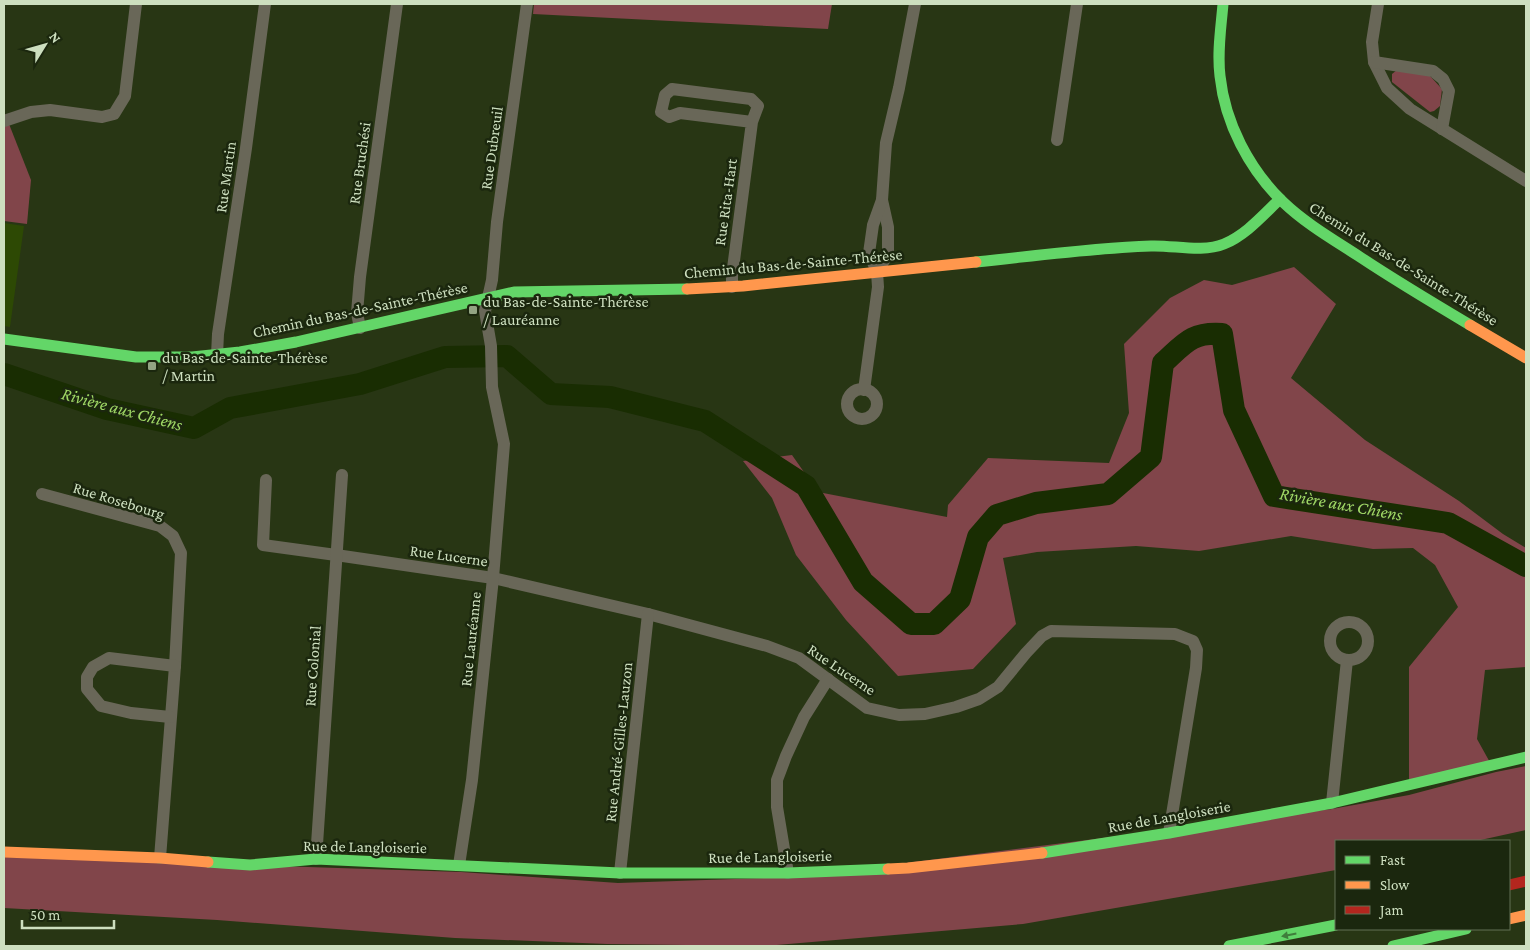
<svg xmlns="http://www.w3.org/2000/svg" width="1530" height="950" font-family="'Crimson Pro',serif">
<rect width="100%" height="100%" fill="#283614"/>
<!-- built -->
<polygon fill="#2d4904" points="4,223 24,226 10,327 4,326"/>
<!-- green -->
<g fill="#81454a">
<polygon points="534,4 832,4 828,29 533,14"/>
<polygon points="1397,70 1430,76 1442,89 1440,106 1434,111 1430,112 1392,82 1392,74"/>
<polygon points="9,124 31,180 27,224 4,221 4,127"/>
<polygon points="1294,267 1336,304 1291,378 1365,440 1459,501 1503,534 1526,548 1526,667 1485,670 1477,739 1492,766 1409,785 1409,667 1458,607 1435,565 1413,548 1373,549 1291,536 1199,551 1136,546 1037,552 1003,558 1016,624 973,669 898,676 846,620 796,555 772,498 743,461 792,455 818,492 947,517 948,505 988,458 1109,463 1129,413 1124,344 1170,298 1204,280 1232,285"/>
<polygon points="1526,766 1526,830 1476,841 1336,841 1336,870 1023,924 765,946 607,944 455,938 217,920 4,908 4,857 461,872 618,883 795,877 1332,809 1409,795 1496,772"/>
</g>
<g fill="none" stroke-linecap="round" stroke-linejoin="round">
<!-- river -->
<path stroke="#192d02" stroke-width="22" d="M4,374L107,409L194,428L230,408L360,384L445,357L507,356L551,394L610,397L705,421L806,486L863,582L911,624H934L960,599L978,537L997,515L1036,503L1108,494L1151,457L1163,363C1185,343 1191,332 1222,334L1234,410L1274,496L1448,523L1526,566"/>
<!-- street -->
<g stroke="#696758" stroke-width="12">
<polyline points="1378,4 1372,42 1374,62 1387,88 1410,109 1526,181"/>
<polyline points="1374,62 1433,71 1443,79 1449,91 1442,129"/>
<polyline points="4,121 31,112 50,110 102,117 114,114 125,96 136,4"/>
<polyline points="1057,140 1077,4"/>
<polyline points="877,272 888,254 888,227 882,200"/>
<polyline points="732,287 732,276 752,122 758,106 751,99 672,89 665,95 661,112 669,117 680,113 752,122"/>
<polyline points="360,328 357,313 360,277 397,4"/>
<polyline points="217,355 218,334 246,148 265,4"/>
<circle cx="862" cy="404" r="15"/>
<polyline points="864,390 878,287 877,272 869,253 873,225 882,200 886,143 899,88 915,4"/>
<polyline points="266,480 263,545 336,555 493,578 648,614 767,646 799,658 867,708 899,715 925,714 956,707 979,699 998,687 1026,653 1042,636 1051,631 1175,634 1193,641 1197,650 1196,668 1169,833"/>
<polyline points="42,494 160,526 173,536 181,553 175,666 160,858"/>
<circle cx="1349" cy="641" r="19"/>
<polyline points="170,717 131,713 101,706 87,689 87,677 93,667 109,658 175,666"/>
<polyline points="1332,803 1347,660"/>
<polyline points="316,859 342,475"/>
<polyline points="459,865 472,780 493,578 504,444 492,387 491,346 485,311 492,280 497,222 527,4"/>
<polyline points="620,873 648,614"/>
<polyline points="788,873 777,807 777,780 786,756 804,717 828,679"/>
</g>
<!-- fast -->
<g stroke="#63d668" stroke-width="11">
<path d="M1223,4C1221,28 1217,52 1220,76C1225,123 1249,169 1283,202C1306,224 1334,240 1360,257C1396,281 1433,303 1470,325"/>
<path d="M976,262C1034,256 1093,248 1151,246C1174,245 1202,253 1224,244C1246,235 1263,215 1280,199"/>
<polyline points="4,339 136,357 192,357 240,352 296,342 514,292 687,289"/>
<polyline points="1042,853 1169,833 1332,803 1526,757"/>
<polyline points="208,862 250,865 316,859 620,873 788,873 888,869"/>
<polyline points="1229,946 1336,925"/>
<polyline points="1393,946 1466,929"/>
</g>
<!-- slow -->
<g stroke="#ff974d" stroke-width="11">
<polyline points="687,289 743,286 976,262"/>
<polyline points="1470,325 1526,358"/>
<polyline points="4,852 160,858 208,862"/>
<polyline points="888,869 908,868 1042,853"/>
<polyline points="1509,919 1526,915"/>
</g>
<!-- jam -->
<polyline stroke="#b3261e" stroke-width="11" points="1509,885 1526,881"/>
</g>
<!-- one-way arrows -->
<defs><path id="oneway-solid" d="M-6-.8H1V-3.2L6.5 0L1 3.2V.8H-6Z" transform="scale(1.25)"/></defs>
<use fill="#3f7e3b" href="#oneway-solid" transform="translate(1289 935) rotate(169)"/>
<!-- markers -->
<g fill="#93a483" stroke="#1b270e" stroke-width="2">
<rect x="468" y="305" width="10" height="10" rx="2.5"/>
<rect x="147" y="361" width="10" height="10" rx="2.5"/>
</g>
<g text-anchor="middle" stroke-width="5" stroke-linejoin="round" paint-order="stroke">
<!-- street labels -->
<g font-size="16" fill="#cddfbf" stroke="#1b270e">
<text transform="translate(491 148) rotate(-82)" y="6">Rue Dubreuil</text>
<text transform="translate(359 163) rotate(-82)" y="6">Rue Bruchési</text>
<text transform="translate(225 177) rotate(-82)" y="6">Rue Martin</text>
<text transform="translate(725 202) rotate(-82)" y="6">Rue Rita-Hart</text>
<text transform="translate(793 263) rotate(-5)" y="6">Chemin du Bas-de-Sainte-Thérèse</text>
<text transform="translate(1404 263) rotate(32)" y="6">Chemin du Bas-de-Sainte-Thérèse</text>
<text transform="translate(360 309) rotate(-12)" y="6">Chemin du Bas-de-Sainte-Thérèse</text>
<text transform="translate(119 500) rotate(17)" y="6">Rue Rosebourg</text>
<text transform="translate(449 555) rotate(8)" y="6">Rue Lucerne</text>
<text transform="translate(470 639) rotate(-84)" y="6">Rue Lauréanne</text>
<text transform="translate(312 666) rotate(-86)" y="6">Rue Colonial</text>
<text transform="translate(842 669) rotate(34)" y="6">Rue Lucerne</text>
<text transform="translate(618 742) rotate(-84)" y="6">Rue André-Gilles-Lauzon</text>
<text transform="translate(1169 816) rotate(-10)" y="6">Rue de Langloiserie</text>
<text transform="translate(365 846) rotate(1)" y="6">Rue de Langloiserie</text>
<text transform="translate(770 856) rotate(-1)" y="6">Rue de Langloiserie</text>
</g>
<!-- poi labels -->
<g font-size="16" fill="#cddfbf" stroke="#1b270e" text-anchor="start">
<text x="483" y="307">du Bas-de-Sainte-Thérèse<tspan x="483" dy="18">/ Lauréanne</tspan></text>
<text x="162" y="363">du Bas-de-Sainte-Thérèse<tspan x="162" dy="18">/ Martin</tspan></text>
</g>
<!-- water labels -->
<g font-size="18" font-style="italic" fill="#9fd765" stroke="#1b270e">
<text transform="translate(122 409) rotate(15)" y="6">Rivière aux Chiens</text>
<text transform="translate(1341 504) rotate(10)" y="6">Rivière aux Chiens</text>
</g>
</g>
<!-- border -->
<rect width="1530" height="950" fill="none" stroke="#cddfbf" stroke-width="10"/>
<!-- legend -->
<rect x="1335" y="840" width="175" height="90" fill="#1b270e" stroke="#627155"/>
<rect x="1345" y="856" width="25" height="8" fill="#63d668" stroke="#627155"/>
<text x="1380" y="865" font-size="15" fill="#cddfbf">Fast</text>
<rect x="1345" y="881" width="25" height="8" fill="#ff974d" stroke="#627155"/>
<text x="1380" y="890" font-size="15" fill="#cddfbf">Slow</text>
<rect x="1345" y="906" width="25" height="8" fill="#b3261e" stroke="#627155"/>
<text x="1380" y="915" font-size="15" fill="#cddfbf">Jam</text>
<!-- north arrow -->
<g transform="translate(45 45) rotate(53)" stroke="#1b270e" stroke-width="4" paint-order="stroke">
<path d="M0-4L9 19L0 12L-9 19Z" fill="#cddfbf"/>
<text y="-8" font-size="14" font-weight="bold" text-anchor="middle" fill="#cddfbf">N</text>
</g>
<!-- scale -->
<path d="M22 920v8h92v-8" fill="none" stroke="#cddfbf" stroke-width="2.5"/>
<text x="30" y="920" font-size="15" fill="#cddfbf" stroke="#1b270e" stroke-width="4" paint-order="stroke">50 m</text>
</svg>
